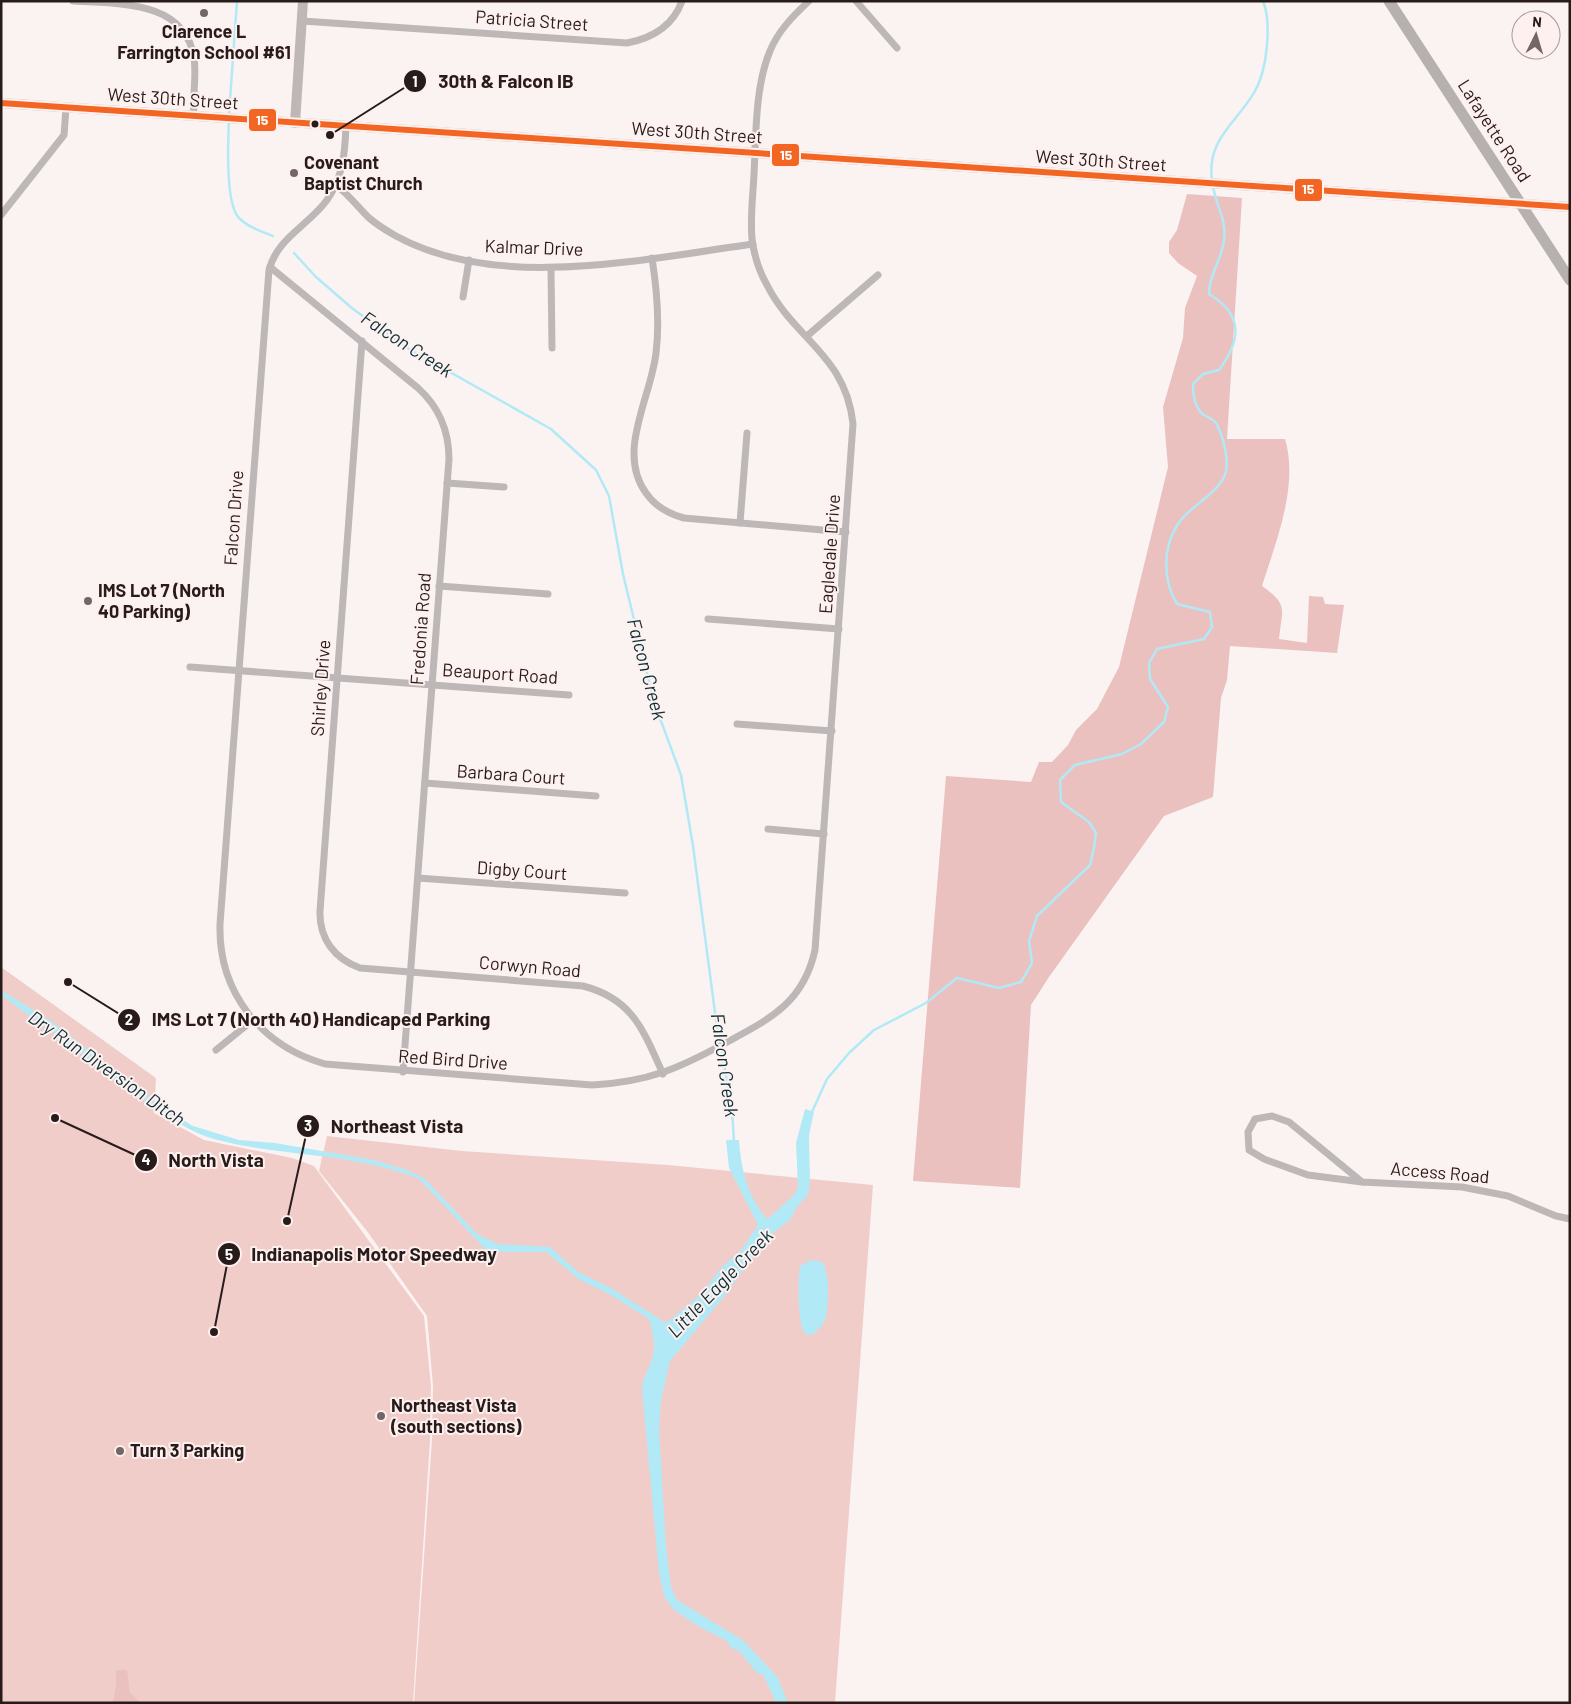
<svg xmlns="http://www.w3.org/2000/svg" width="1571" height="1704" font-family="Barlow,sans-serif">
<rect width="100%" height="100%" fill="#faf3f2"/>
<!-- green -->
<g fill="#f1cdca">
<polygon points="1,967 156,1078 154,1113 204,1140 292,1158 314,1166 424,1316 431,1386 430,1440 413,1703 1,1703"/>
<polygon points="327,1136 462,1151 668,1165 873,1185 835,1703 414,1703 432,1439 433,1386 427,1316 367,1231 319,1171"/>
</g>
<!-- forest -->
<g fill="#eac1be">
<path d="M1187,194L1242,198L1227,439H1285C1299,486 1276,541 1262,586C1289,605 1282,609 1279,639L1307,643L1309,596L1323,597L1325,604L1344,605L1337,653L1230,646L1227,680L1221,698L1213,797L1164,816L1049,977L1031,1005L1020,1188L913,1181L946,776L1031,782L1039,762H1052L1068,745L1076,730L1097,709L1119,667L1168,467L1163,407L1183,338L1185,308L1197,276L1178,263L1169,253V242L1177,230Z"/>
<polygon points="116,1670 127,1670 130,1693 141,1703 113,1703 116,1685"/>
</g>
<!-- water -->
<g fill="#b2e9f6">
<path d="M1,990L51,1021L158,1105L193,1126L239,1140L275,1143L374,1160L407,1170L424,1178L477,1234L498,1244L550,1247L578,1272L611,1288L666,1323L700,1295L722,1267L742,1249L758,1225L729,1168L726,1140H739C741,1169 747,1194 766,1218H769L794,1195L798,1187L796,1143L805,1109L814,1112L809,1135L810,1181L808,1195L797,1207L790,1220L766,1238L727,1293L670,1361L661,1400L659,1429L666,1547L671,1587L677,1600L744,1641L778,1678L788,1703H776L763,1674H758L739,1651L731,1648L727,1641L696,1625L673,1609L664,1596L659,1573L642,1389C643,1378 647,1372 651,1362C657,1347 653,1334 649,1319L609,1294L580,1280L546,1252H488L419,1179C355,1152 280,1157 214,1139C195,1134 179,1123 163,1114L1,995Z"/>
<path d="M811,1260L822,1262C830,1272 829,1308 825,1319C823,1326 817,1330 813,1335L805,1334C797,1324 798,1279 800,1266Z"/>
</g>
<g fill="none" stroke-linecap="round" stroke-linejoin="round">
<!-- stream -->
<g stroke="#b2e9f6" stroke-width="2.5">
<polyline points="229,114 237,1"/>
<path d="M229,120C228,141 225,204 239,218C248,227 262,232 273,236"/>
<path d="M1212,181C1206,139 1237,123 1255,91C1267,70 1272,23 1263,1"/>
<polyline points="294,253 316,277 353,309 409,349 551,429 596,470 609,496 623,574 654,702 681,775 693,846 716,1020 732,1109 734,1142"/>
<path d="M811,1114L827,1079L849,1053L874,1030L926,1003L957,978L999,988L1021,982L1032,963L1029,941L1037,916L1090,865L1094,848L1096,833L1089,822L1061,802L1060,780L1075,765L1122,754L1141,744L1164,722L1168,707L1150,679L1149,663L1157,649L1204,639L1212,627L1210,612L1177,604C1163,581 1162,548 1178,524C1190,505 1215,497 1225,475C1230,462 1223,435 1216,423C1214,420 1208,417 1204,415C1194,408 1193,394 1193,384L1203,374L1219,370C1241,340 1244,315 1209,294C1209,274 1222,260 1224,240C1227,220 1216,206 1213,186"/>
</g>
<!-- street -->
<g stroke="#bdb8b7" stroke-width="7">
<path d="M73,1C119,4 185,0 194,58C197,77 192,97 194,116"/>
<polyline points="856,1 897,48"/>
<path d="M302,21L627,43C653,38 673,26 682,1"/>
<path d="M346,126C345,153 343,177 327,200C309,225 277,238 269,270L220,924C218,992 261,1046 325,1064L592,1085C649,1082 680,1068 729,1041C772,1018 804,1001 815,950L853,424C846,355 794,339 767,285C759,271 754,255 752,239C750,217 753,196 754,174C756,136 755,86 770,51C778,31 793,16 809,1"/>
<path d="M336,185C349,195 357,206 368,217C376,224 387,231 396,236C498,292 643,259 753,244"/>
<polyline points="1,215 64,135 66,108"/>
<path d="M652,258C657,290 660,321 656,353C651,398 616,452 646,493C655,506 669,514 684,518L846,532"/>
<path d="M270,267L418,388C439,407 449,430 449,459L403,1072"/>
<polyline points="551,268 552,348"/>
<polyline points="463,297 469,260"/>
<polyline points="807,336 878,275"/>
<path d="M362,341L320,911C319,939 335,959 360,968L583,986C633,999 643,1030 663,1074"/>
<polyline points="447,483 504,487"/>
<polyline points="740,523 747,433"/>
<polyline points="439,586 548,594"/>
<polyline points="708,619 839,629"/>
<polyline points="190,667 569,695"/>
<polyline points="737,724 832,731"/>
<polyline points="425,783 596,796"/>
<polyline points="768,829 824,834"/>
<polyline points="418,878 625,893"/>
<polyline points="216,1050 253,1020"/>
<polyline points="1362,1182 1289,1122 1272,1116 1255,1119 1248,1132 1249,1150 1264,1159 1308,1175 1362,1182 1462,1187 1508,1196 1556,1216 1570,1219"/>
</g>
<!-- secondary -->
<g stroke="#beb7b6" stroke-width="10">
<polyline points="1,103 1570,207"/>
<polyline points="295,123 303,1"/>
</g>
<!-- primary -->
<polyline stroke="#b6b0af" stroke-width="11" points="1389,1 1570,280"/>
<defs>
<polyline id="bus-1" points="1,103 1570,207"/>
</defs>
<!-- bus-1 casing -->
<use href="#bus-1" stroke="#fef0ee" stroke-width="10"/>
<!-- bus-1 -->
<use href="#bus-1" stroke="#f26522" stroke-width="6"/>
</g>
<!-- markers -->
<g fill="#726766" stroke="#fef0ee" stroke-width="2">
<circle cx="204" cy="13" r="5"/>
<circle cx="294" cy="173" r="5"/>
<circle cx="88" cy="601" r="5"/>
<circle cx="381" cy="1416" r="5"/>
<circle cx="120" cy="1451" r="5"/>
</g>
<circle fill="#281c1b" stroke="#fef0ee" stroke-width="2" cx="315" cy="124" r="4.5"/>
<g text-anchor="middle" stroke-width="4" stroke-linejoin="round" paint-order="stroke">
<!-- street labels -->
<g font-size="18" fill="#281c1b" stroke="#fef0ee">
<text transform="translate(532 21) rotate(4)" y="6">Patricia Street</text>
<text transform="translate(173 99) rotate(4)" y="6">West 30th Street</text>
<text transform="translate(1494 131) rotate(57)" y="6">Lafayette Road</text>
<text transform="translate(697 133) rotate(4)" y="6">West 30th Street</text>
<text transform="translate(1101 161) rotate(4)" y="6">West 30th Street</text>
<text transform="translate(534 248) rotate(2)" y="6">Kalmar Drive</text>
<text transform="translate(234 518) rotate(-86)" y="6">Falcon Drive</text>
<text transform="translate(830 554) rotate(-86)" y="6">Eagledale Drive</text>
<text transform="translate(421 629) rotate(-86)" y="6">Fredonia Road</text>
<text transform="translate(500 674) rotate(4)" y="6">Beauport Road</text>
<text transform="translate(321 688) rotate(-86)" y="6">Shirley Drive</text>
<text transform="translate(511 775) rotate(4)" y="6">Barbara Court</text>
<text transform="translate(522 871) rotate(4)" y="6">Digby Court</text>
<text transform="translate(530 967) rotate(5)" y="6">Corwyn Road</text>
<text transform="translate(453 1060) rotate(4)" y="6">Red Bird Drive</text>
<text transform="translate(1440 1173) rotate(5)" y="6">Access Road</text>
</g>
<!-- poi labels -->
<g font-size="18" font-weight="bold" fill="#281c1b" stroke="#fef0ee" text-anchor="start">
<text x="204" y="38" text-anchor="middle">Clarence L<tspan x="204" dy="21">Farrington School #61</tspan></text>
<text x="304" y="169">Covenant<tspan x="304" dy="21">Baptist Church</tspan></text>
<text x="98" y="597">IMS Lot 7 (North<tspan x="98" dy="21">40 Parking)</tspan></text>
<text x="391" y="1412">Northeast Vista<tspan x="391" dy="21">(south sections)</tspan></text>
<text x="130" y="1457">Turn 3 Parking</text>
</g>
<!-- water labels -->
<g font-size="19" font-style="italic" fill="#083139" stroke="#fef0ee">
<text transform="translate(407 344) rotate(33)" y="7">Falcon Creek</text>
<text transform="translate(647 669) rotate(75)" y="7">Falcon Creek</text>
<text transform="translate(725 1065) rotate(82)" y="7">Falcon Creek</text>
<text transform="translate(107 1068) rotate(35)" y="7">Dry Run Diversion Ditch</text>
<text transform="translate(720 1283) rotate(-46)" y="7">Little Eagle Creek</text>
</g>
</g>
<!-- callouts -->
<path fill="none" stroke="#281c1b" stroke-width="2" d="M330 135L415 81M68 982L129 1020M287 1221L308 1126M55 1118L146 1160M214 1332L229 1254"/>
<g fill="#281c1b" stroke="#fef0ee" stroke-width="2">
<circle cx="330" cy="135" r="5"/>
<circle cx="68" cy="982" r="5"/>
<circle cx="287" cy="1221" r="5"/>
<circle cx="55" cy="1118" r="5"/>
<circle cx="214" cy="1332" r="5"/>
<circle cx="415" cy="81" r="12"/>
<circle cx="129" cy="1020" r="12"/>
<circle cx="308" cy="1126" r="12"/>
<circle cx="146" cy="1160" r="12"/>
<circle cx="229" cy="1254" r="12"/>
</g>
<g font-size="15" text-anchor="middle" font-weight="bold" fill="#fff">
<text x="415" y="87">1</text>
<text x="129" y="1025">2</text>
<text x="308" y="1131">3</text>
<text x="146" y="1165">4</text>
<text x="229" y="1260">5</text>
</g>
<g font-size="19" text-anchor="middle" font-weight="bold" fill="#281c1b" stroke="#fef0ee" stroke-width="4" stroke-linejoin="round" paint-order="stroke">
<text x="506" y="88">30th &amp; Falcon IB</text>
<text x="321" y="1026">IMS Lot 7 (North 40) Handicaped Parking</text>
<text x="397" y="1133">Northeast Vista</text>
<text x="216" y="1167">North Vista</text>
<text x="374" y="1261">Indianapolis Motor Speedway</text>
</g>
<g stroke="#fef0ee" stroke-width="2">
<rect x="248" y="108" width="29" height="24" rx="5" fill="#f26522"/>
<rect x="771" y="143" width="29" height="24" rx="5" fill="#f26522"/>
<rect x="1294" y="178" width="29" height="24" rx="5" fill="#f26522"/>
</g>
<g font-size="14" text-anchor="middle" font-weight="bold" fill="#fff">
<text x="262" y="125">15</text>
<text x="786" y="160">15</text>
<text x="1308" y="194">15</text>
</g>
<!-- border -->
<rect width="1571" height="1704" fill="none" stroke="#281c1b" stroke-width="5"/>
<!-- north arrow -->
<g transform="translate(1536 35) rotate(5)"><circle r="24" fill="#fef0ee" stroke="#a89b9a"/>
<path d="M0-4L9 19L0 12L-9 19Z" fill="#726766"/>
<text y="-8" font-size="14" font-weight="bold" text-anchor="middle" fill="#281c1b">N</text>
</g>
</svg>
